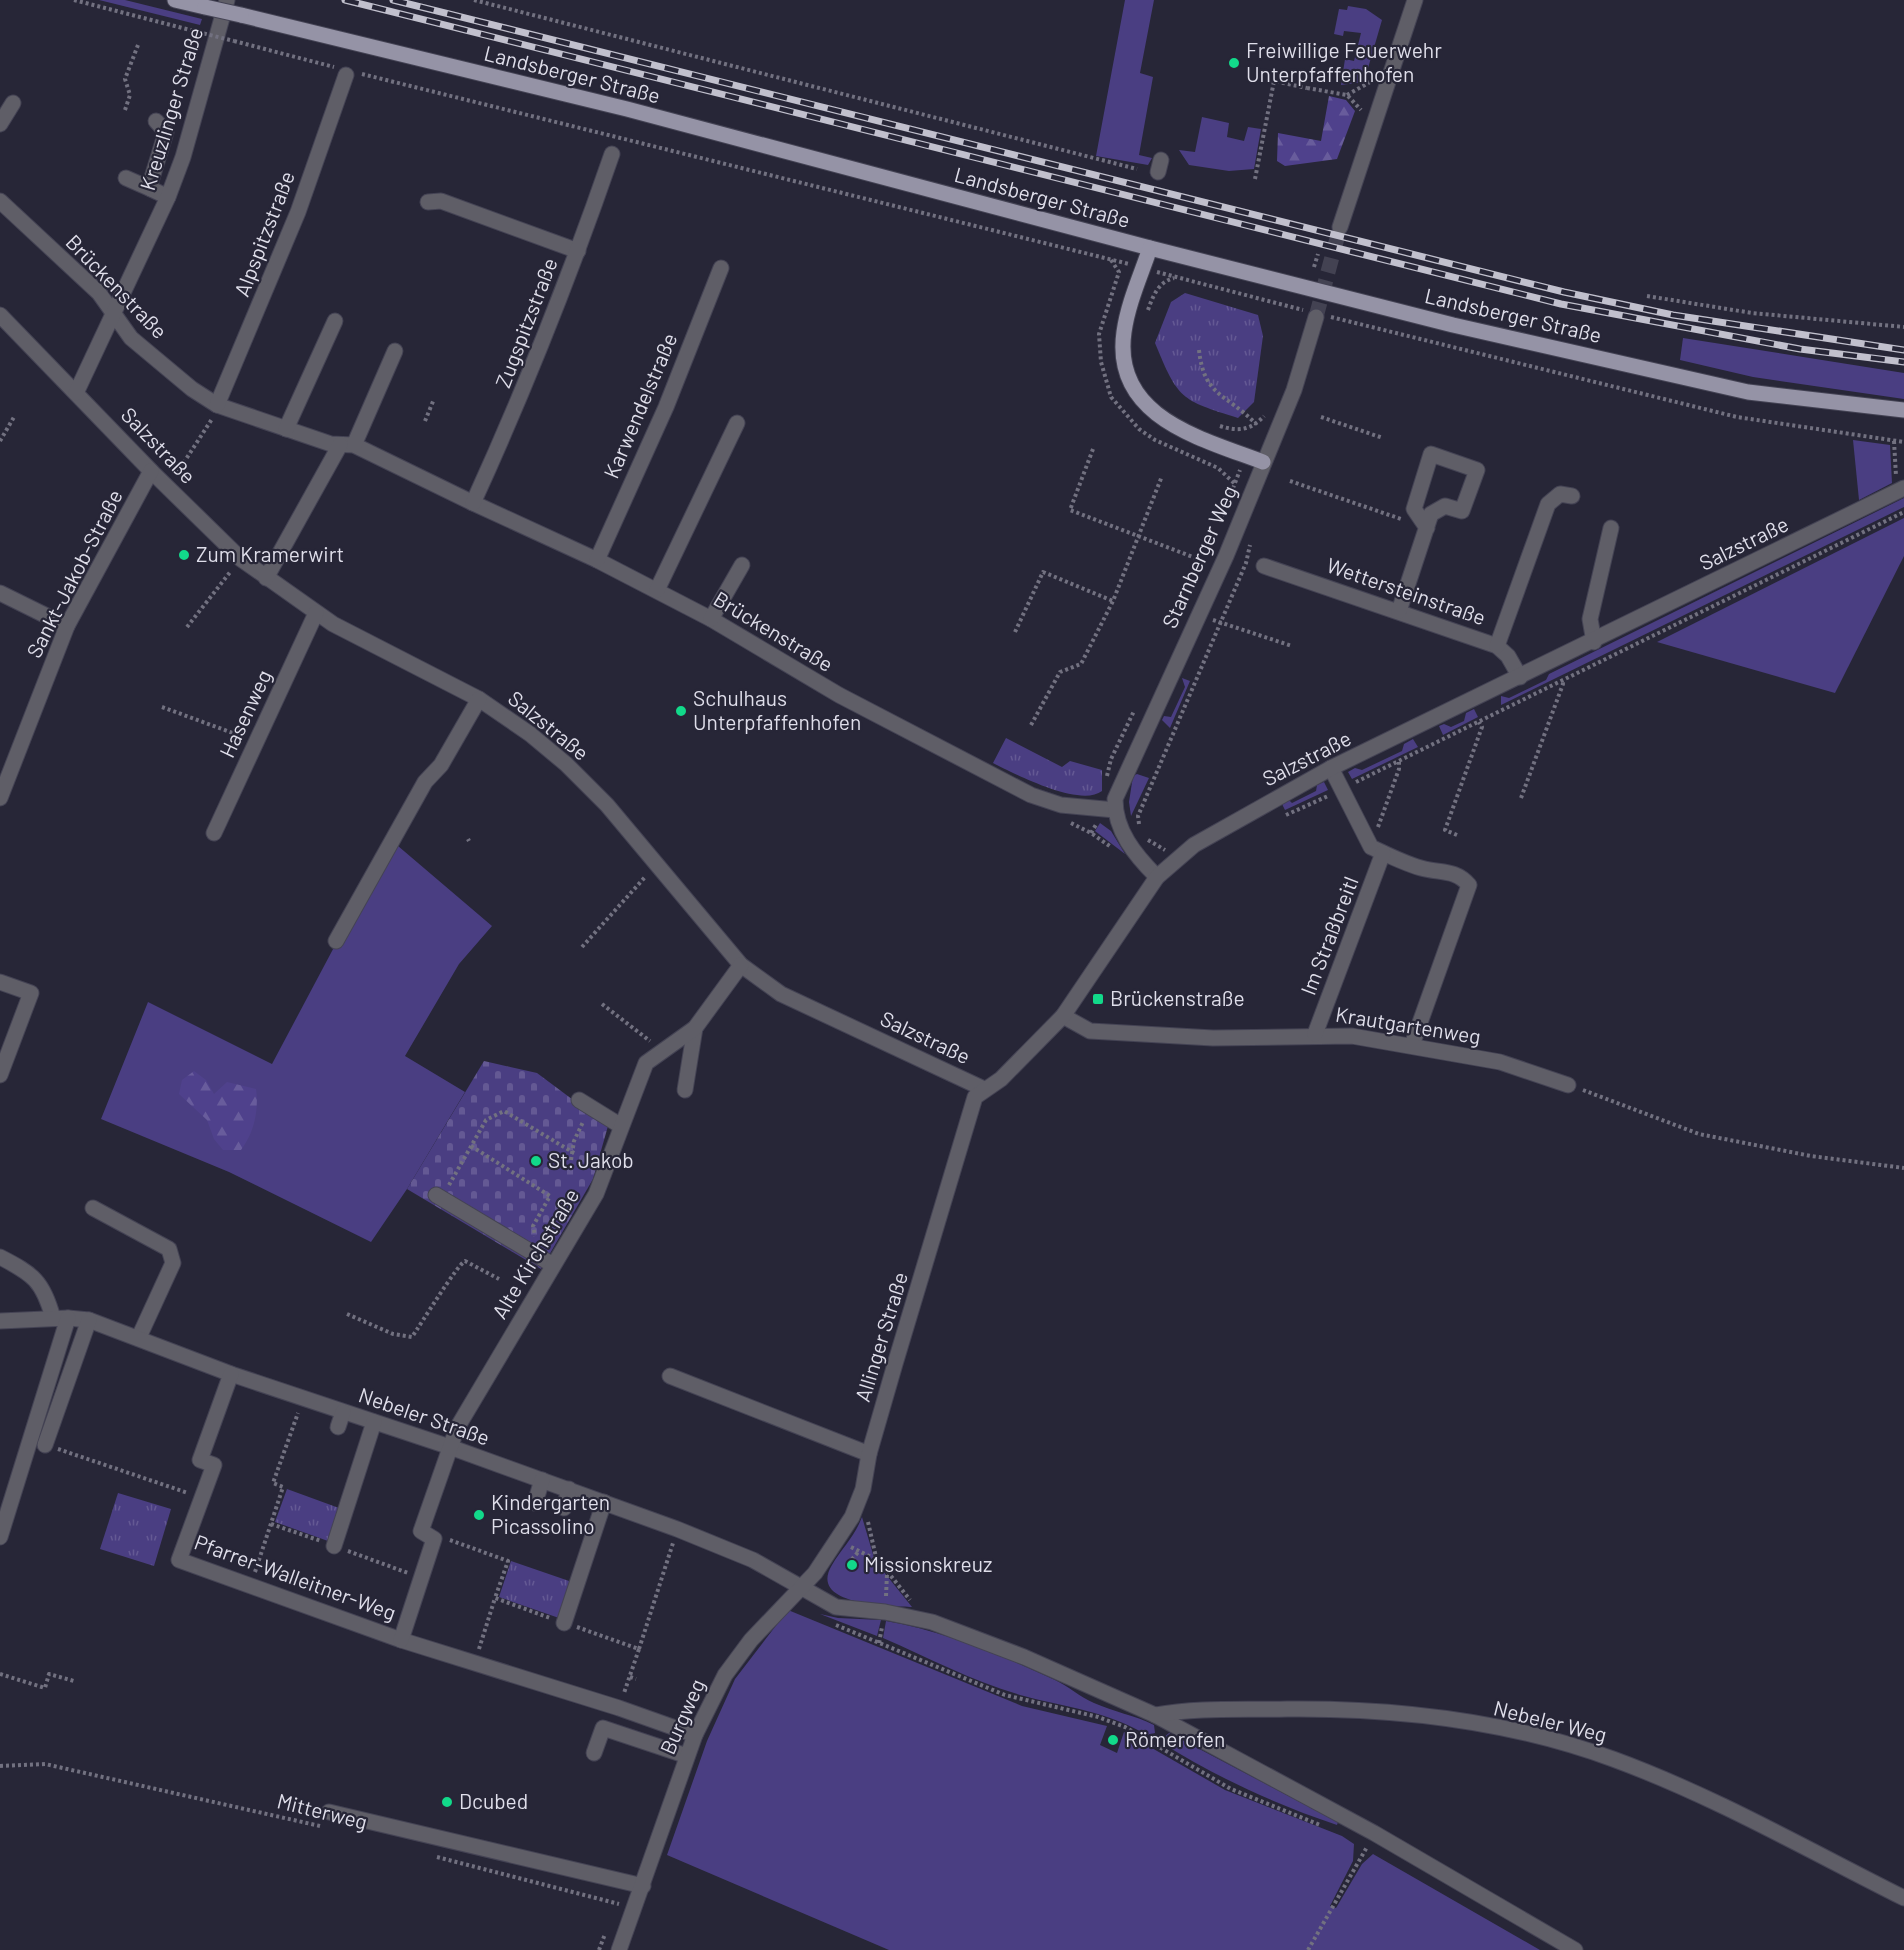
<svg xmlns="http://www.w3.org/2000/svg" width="1904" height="1950" font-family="Barlow,sans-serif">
<defs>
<pattern id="forest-firs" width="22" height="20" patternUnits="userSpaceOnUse" patternTransform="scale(1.5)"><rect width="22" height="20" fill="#4f418c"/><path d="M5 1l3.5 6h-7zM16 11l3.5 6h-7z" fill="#685c9c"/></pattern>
<pattern id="cemetery-stones" width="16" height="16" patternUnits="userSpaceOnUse" patternTransform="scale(1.5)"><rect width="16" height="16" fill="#4a3e82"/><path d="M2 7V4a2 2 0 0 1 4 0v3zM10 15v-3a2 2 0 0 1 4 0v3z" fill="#645994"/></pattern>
<pattern id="park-tufts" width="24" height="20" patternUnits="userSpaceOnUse" patternTransform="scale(1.5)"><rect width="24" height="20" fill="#4a3e82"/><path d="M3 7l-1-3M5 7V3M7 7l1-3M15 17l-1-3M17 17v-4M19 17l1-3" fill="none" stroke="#645994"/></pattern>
</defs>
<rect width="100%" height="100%" fill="#272637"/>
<!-- green -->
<g fill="#4a3e82">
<polygon points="99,0 125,0 202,19 200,25"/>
<polygon points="1125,0 1154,0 1140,73 1153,77 1139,155 1152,158 1148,165 1096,156"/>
<polygon points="1348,6 1366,9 1382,20 1364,82 1341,85 1345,59 1354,61 1361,33 1344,31 1343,36 1334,34 1339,9 1347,10"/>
<polygon points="1202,117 1229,123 1227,137 1244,141 1248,127 1261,129 1254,169 1229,171 1189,165 1179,150 1195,152"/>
<polygon points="1683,338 1904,373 1904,399 1753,377 1680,360"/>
<polygon points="1853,440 1890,445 1892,483 1859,500"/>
<polygon points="1904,498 1904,507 1501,705 1501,696 1509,698 1546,680 1549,674"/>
<polygon points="1904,518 1904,556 1835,693 1657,642"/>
<polygon points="1182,678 1190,681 1170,728 1162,720 1164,716 1171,717 1185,687"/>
<polygon points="1474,709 1478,717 1443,735 1439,726 1444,724 1451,727 1464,721 1466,713"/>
<polygon points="1413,739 1418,747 1352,779 1348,772 1355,768 1362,770 1402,751 1404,744"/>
<polygon points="1137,774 1149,778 1131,816 1129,802 1133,776"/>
<polygon points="1324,782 1328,790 1285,810 1282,804 1289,800 1292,803 1316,791 1317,785"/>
<polygon points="1100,823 1111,831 1125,854 1095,831"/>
<polygon points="391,840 492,926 459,964 405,1056 465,1092 407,1189 371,1242 229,1172 101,1119 148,1002 272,1064"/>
<path d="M862,1517L875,1561L912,1607C891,1606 807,1606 832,1565C842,1548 855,1536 862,1517Z"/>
<polygon points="788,1610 1022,1706 1107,1726 1100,1745 1117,1753 1124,1732 1225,1790 1342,1836 1354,1844 1353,1861 1330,1906 1336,1908 1362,1864 1373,1854 1540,1950 889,1950 667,1855 707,1741 735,1679"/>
<polygon points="820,1614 838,1618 881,1620 877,1636"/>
<path d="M886,1621C944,1631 1001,1655 1055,1680C1068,1686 1080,1697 1094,1703C1114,1712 1134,1715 1154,1725L1155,1733L1147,1735C1106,1711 1069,1708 1024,1696C976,1683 929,1658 883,1638Z"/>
<path d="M1169,1733L1338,1822L1337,1825C1275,1804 1218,1778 1162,1743L1163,1738Z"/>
</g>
<!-- forest -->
<g fill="url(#forest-firs)">
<polygon points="1329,96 1346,100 1355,111 1337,159 1285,166 1277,161 1278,133 1321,141"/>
<path d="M194,1071L206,1080L214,1094L227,1082L256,1089C259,1110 254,1133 241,1150H223L214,1139L207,1120L179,1094L182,1080Z"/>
</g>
<!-- cemetery -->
<polygon fill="url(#cemetery-stones)" points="484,1061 537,1073 608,1126 593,1179 541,1269 407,1189"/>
<!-- park -->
<g fill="url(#park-tufts)">
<path d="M1185,293L1258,315L1263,336L1254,402L1238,418C1180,400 1178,399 1155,343L1171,302Z"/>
<path d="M1006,738L1062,767L1070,761L1102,770V791C1080,808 1015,774 993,763Z"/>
<polygon points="287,1489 339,1508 328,1541 275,1522"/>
<polygon points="118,1493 171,1509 154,1566 100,1549"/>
<polygon points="511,1561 572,1582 559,1618 499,1597"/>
</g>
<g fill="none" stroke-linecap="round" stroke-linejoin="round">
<!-- minor-tunnel -->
<polyline stroke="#434252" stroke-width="15" stroke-dasharray="15 8" stroke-linecap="butt" points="1316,317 1340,227"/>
<defs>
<g id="minor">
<polyline points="156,121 166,132 151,181 151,189 168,197"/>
<polyline points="0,124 13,103"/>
<polyline points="1158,172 1161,160"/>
<polyline points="126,178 151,189"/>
<polyline points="0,201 99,293 131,338 192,389 217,405 331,444 354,445 473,503 597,560 711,619 839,695 1031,795 1061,805 1115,810"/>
<polyline points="428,202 441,201 578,251"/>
<polyline points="1340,227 1415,0"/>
<polyline points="0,315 151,471 241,559 333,624 479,699 530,734 566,764 607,805 741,965 781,994 984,1089"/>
<polyline points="76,393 168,197 183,157 227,0"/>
<polyline points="217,405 298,212 346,75"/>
<polyline points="286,429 335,321"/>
<polyline points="354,445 395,351"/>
<path d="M473,503C525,389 571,273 612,154"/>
<polyline points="597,560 666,407 721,268"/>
<polyline points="1264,566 1497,646 1508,656 1520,677"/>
<polyline points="266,578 340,445"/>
<polyline points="657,590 737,423"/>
<polyline points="0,593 67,626"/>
<polyline points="1399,611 1431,514 1445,506 1462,511 1477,470 1431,454 1414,509 1427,528"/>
<polyline points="711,619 742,565"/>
<polyline points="1594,642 1590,619 1611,528"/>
<polyline points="1497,646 1548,504 1560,494 1572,496"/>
<path d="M1331,768L1371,847C1388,855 1407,865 1425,869C1443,873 1456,870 1469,885L1412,1045"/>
<polyline points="0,798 67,626 151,471"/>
<polyline points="214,833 316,613"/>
<path d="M1157,877C1135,855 1115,831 1115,799L1226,556L1294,390L1316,317"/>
<polyline points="336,941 425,782 441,765 479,699"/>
<polyline points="0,982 31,993 0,1075"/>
<polyline points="1063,1016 1090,1031 1213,1038 1352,1036 1500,1062 1568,1085"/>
<polyline points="1315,1034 1383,853"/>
<polyline points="685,1090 695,1028"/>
<polyline points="579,1100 621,1126"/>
<polyline points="436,1195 553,1265"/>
<polyline points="93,1208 169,1249 173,1263 139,1337"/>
<path d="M0,1257C33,1274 43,1281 53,1318"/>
<polyline points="0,1321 68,1318 89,1320 231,1374 450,1447 677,1529 753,1560 836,1607 885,1612 932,1622 1024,1657 1155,1715 1374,1833 1575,1950"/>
<polyline points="231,1374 200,1460 214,1465 179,1560 401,1640 619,1708 695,1735"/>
<polyline points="670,1376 869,1454"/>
<polyline points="338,1427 343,1412"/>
<polyline points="45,1445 89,1320"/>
<polyline points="535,1503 542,1480"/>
<polyline points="564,1508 569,1489"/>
<polyline points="0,1537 68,1318"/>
<polyline points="334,1546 374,1422"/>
<polyline points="564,1623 604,1502"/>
<polyline points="401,1640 434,1539 421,1531 457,1428 596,1194 646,1063 695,1028 741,965"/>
<path d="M1155,1715C1198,1707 1243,1710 1287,1709C1395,1708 1510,1721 1613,1759C1714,1796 1808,1850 1904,1898"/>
<polyline points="594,1753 603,1728 687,1756"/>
<polyline points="329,1812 643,1886"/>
<polyline points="619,1950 695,1735 725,1675 751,1640 815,1573 852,1517 863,1489 869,1454 895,1364 975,1097 1001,1079 1063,1016 1157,877 1194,845 1331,768 1904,488"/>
</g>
<g id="major">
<polyline points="175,0 205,7"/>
<polyline points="241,15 627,109 1150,248 1453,325 1748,392 1904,410"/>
<path d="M1150,248C1141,275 1128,303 1124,332C1112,417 1200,438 1263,462"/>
</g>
</defs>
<!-- minor casing -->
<use href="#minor" stroke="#444354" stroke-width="17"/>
<!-- major casing -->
<use href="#major" stroke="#444354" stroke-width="17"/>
<!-- path -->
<g stroke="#727180" stroke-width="4" stroke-dasharray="3 3" stroke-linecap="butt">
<polyline points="74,0 198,32"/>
<polyline points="474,0 1137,169"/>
<polyline points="234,41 334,67"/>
<polyline points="362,74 1129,264"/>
<polyline points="1307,88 1347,95 1361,110"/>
<polyline points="1347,95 1370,82"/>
<polyline points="125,110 130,95 125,79 138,45"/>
<polyline points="1255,179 1274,81 1307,88"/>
<polyline points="1111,260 1119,272 1099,334 1101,362 1111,397 1139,429 1155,440 1218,468 1235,484"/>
<polyline points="1314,267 1318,254"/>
<polyline points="1157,272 1303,310"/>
<polyline points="1647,296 1752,313 1904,327"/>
<path d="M1148,310C1153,296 1158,282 1174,278"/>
<polyline points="1331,317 1737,417 1904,442"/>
<path d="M1199,350C1204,397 1226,393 1256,424"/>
<polyline points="1321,417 1383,438"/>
<polyline points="425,421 434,399"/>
<path d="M1220,426C1239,432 1251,430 1264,416"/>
<polyline points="0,441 14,417"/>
<polyline points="1894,441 1896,476"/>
<polyline points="1093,449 1070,510 1206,562"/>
<polyline points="177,473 212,419"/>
<polyline points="1290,481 1401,519"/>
<polyline points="1220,522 1240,470"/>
<polyline points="1213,620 1292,646"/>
<polyline points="187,627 231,571"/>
<polyline points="1015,632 1043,572 1113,601"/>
<polyline points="162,707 241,736"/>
<polyline points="1031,725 1060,672 1081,664 1113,601 1162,476"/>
<polyline points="1107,776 1111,759 1134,711"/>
<polyline points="1356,782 1904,512"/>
<polyline points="1521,798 1563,684 1562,680"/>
<polyline points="1286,815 1328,796"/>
<polyline points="1071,823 1091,833 1111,847"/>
<polyline points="1139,824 1138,816 1246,563 1250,545"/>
<polyline points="1378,827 1399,769 1399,762"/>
<polyline points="1091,833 1097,823"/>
<polyline points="1457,835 1445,830 1482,727 1479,722"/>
<polyline points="468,839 469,841"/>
<polyline points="1148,840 1165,850"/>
<polyline points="582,947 646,876"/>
<polyline points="602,1004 650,1041"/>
<polyline points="1583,1090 1699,1134 1811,1156 1904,1168"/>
<polyline points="471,1146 550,1196 533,1226 535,1236"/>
<polyline points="571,1160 574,1141 583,1122"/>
<polyline points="449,1185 486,1120 504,1111 574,1153"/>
<polyline points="514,1287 522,1292"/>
<path d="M347,1314L393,1334L412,1337C421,1324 457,1265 465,1261L499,1279"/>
<polyline points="58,1449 188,1493"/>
<polyline points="868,1522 876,1557 910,1600"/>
<polyline points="271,1524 321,1541"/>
<polyline points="450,1540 508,1561 495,1598"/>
<polyline points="851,1547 879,1561"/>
<polyline points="348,1551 408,1573"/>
<polyline points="848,1564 859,1551"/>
<polyline points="255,1572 283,1487 273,1483 298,1413"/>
<polyline points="886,1596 887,1574"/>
<polyline points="836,1625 1005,1695 1098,1717 1125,1727 1231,1789 1320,1825"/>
<polyline points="577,1627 639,1649 624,1693"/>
<polyline points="879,1643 882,1627"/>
<polyline points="479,1649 495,1598 550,1618"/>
<polyline points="639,1649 673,1543"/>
<polyline points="0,1674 45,1688 49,1674 74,1681"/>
<polyline points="630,1677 636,1679"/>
<polyline points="0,1766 45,1764 320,1826"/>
<polyline points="437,1857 619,1904"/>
<polyline points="599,1950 605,1934"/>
<polyline points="1308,1950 1367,1847"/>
</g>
<!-- minor -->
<use href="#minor" stroke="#5f5e67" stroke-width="15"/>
<!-- major -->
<use href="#major" stroke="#9593a6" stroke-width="15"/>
<defs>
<g id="rail">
<polyline points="345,0 1561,304 1800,349 1904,362"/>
<polyline points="393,0 1564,292 1673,315 1904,350"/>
</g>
</defs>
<!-- rail casing -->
<use href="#rail" stroke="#c1c0cd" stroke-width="7"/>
<!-- rail -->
<use href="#rail" stroke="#272637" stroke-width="4.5" stroke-dasharray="14" stroke-linecap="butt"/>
<defs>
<polyline id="major-bridge" points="205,7 241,15"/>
</defs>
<!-- major-bridge casing -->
<use href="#major-bridge" stroke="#444354" stroke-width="17" stroke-linecap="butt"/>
<!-- path-bridge -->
<polyline stroke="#727180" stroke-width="4" stroke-dasharray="3 3" stroke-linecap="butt" points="198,32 234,41"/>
<!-- major-bridge -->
<use href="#major-bridge" stroke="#9593a6" stroke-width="15"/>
</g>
<!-- markers -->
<g fill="#12d98a" stroke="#272637" stroke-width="2">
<circle cx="1234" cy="63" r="6"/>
<circle cx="184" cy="555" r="6"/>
<circle cx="681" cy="711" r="6"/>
<rect x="1092" y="993" width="12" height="12" rx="3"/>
<circle cx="536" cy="1161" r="6"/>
<circle cx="479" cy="1515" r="6"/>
<circle cx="852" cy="1565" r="6"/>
<circle cx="1113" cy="1740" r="6"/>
<circle cx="447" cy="1802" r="6"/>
</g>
<g text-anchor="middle" stroke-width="4.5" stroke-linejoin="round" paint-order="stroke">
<!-- poi labels -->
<g font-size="21" fill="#dfdeea" stroke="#272637" text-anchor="start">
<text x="1246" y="58">Freiwillige Feuerwehr<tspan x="1246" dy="24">Unterpfaffenhofen</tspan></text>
<text x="196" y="562">Zum Kramerwirt</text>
<text x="693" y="706">Schulhaus<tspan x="693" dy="24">Unterpfaffenhofen</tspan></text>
<text x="1110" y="1006">Brückenstraße</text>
<text x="548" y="1168">St. Jakob</text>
<text x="491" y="1510">Kindergarten<tspan x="491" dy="24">Picassolino</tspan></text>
<text x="864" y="1572">Missionskreuz</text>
<text x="1125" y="1747">Römerofen</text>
<text x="459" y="1809">Dcubed</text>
</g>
<!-- street labels -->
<g font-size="21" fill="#dfdeea" stroke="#272637">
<text transform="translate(572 75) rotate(14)" y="7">Landsberger Straße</text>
<text transform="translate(172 109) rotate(-73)" y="7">Kreuzlinger Straße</text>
<text transform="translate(1042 198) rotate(15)" y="7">Landsberger Straße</text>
<text transform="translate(265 234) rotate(-69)" y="7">Alpspitzstraße</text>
<text transform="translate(116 287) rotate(46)" y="7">Brückenstraße</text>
<text transform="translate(1513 316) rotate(13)" y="7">Landsberger Straße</text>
<text transform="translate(527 323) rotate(-69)" y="7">Zugspitzstraße</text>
<text transform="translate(641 406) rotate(-67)" y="7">Karwendelstraße</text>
<text transform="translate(158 446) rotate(46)" y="7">Salzstraße</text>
<text transform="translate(1744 544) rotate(-26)" y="7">Salzstraße</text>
<text transform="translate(1200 557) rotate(-66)" y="7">Starnberger Weg</text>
<text transform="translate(75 574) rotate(-63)" y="7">Sankt-Jakob-Straße</text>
<text transform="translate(1406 592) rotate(19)" y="7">Wettersteinstraße</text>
<text transform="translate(773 632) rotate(31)" y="7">Brückenstraße</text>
<text transform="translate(246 714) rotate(-65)" y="7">Hasenweg</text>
<text transform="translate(548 726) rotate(39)" y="7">Salzstraße</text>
<text transform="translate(1307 759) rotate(-27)" y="7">Salzstraße</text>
<text transform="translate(1330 936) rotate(-69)" y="7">Im Straßbreitl</text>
<text transform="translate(1408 1026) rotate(9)" y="7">Krautgartenweg</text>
<text transform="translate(925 1038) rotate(25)" y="7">Salzstraße</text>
<text transform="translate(536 1254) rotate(-59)" y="7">Alte Kirchstraße</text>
<text transform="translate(882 1337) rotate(-73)" y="7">Allinger Straße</text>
<text transform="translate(424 1417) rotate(19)" y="7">Nebeler Straße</text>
<text transform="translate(295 1578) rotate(20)" y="7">Pfarrer-Walleitner-Weg</text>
<text transform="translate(683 1717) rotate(-66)" y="7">Burgweg</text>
<text transform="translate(1550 1722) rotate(14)" y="7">Nebeler Weg</text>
<text transform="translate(322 1812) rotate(14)" y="7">Mitterweg</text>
</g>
</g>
</svg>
